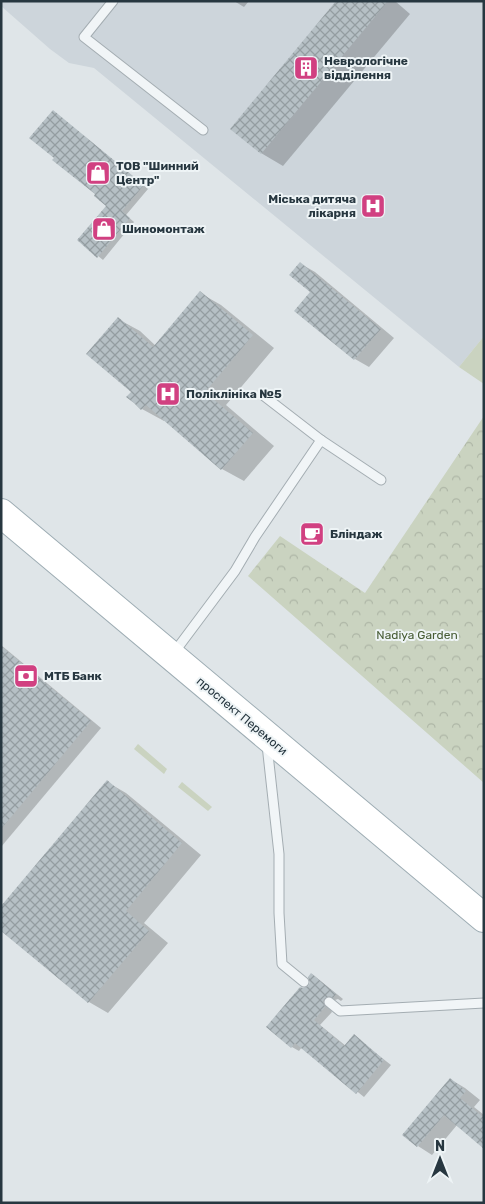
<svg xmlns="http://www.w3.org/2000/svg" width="485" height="1204" font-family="Rubik,sans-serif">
<defs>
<pattern id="forest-crowns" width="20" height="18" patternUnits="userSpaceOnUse" patternTransform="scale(1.25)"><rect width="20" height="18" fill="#cad3c0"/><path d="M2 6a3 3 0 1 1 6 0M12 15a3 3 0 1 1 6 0" fill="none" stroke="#aeb6a6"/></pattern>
<pattern id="building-cross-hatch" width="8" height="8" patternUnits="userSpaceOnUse" patternTransform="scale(1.25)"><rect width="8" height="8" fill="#b6c0c5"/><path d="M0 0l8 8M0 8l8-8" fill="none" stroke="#949da1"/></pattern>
</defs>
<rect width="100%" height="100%" fill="#dfe5e8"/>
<!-- built -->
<polygon fill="#cdd5db" points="1,1 484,1 484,336 459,367 94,68 69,63 50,49 1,6"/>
<!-- green -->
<g fill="#cad3c0">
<polygon points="484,336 484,384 459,367"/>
<polygon points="138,744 167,769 164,774 134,749"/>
<polygon points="182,782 212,807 208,811 178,787"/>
</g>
<!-- forest -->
<polygon fill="url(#forest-crowns)" points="484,416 484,783 248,576 280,536 365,593"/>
<!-- shadow -->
<g fill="#0003">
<polygon points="234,1 249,1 244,7"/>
<polygon points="338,1 395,1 410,14 283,166 261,153"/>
<polygon points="58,115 148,189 126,215 134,222 103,260 79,240 108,206 97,194"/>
<polygon points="301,264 315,272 394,338 369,367 355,359 296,311 312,292"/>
<polygon points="200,293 221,305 274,348 226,405 274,446 244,481 222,469 165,420 164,421 142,409 132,392 118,319 140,331 156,346"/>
<polygon points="1,645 101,728 1,847"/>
<polygon points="107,782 126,793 201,855 144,923 168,943 108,1013 89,1002 1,929"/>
<polygon points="312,974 343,999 341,1001 338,999 332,1001 329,1006 332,1012 320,1025 346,1046 354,1036 391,1065 364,1097 302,1047 299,1051 292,1047 303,990 309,987"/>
<polygon points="450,1079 465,1088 480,1100 474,1107 484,1115 484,1147 457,1125 432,1155 418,1146"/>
</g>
<!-- building -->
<g fill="url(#building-cross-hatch)">
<polygon points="336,1 388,1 261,154 230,129"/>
<polygon points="53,110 144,185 122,211 130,218 97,258 77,240 106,206 94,196 95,194 52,160 54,158 29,138"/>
<polygon points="300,262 381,329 354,360 294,311 310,292 289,275"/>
<polygon points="200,291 253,335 205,392 253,433 221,470 146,405 141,410 134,403 126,397 131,392 86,354 118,317 153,347"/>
<polygon points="1,646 91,721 1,829"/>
<polygon points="107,780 182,843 126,911 149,931 88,1003 1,931 1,906"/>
<polygon points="311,973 336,994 333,998 330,996 325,998 323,1001 325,1007 314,1020 344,1046 354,1034 384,1060 356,1094 295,1043 291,1048 266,1027 300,987 303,988 308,986 310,983 308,977"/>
<polygon points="450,1078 466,1091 460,1098 484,1118 484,1149 444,1115 417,1147 402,1135"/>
</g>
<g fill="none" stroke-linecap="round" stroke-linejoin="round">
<defs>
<g id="service">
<polyline points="113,1 84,37 203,130"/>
<polyline points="321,440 381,480"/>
<polyline points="173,654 235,571 255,537 321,440 264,396"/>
<polyline points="267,745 279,854 279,913 282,964 304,982"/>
<polyline points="329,1002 340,1011 484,1003"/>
</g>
<polyline id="primary" points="1,513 484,918"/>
</defs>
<!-- service casing -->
<use href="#service" stroke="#a4adb2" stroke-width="11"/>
<!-- primary casing -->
<use href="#primary" stroke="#9eadb4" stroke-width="30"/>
<!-- service -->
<use href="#service" stroke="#f1f5f7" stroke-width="9"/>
<!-- primary -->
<use href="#primary" stroke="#fff" stroke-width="28"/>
</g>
<!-- icons -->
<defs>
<symbol id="building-square" viewBox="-11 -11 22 22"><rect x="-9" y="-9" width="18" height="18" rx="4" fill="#d14081" stroke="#eef4f6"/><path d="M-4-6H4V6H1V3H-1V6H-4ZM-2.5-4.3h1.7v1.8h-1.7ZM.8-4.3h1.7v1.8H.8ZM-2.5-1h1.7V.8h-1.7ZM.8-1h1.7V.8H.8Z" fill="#fff"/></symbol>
<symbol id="shop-square" viewBox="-11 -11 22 22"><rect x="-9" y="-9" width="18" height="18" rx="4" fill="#d14081" stroke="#eef4f6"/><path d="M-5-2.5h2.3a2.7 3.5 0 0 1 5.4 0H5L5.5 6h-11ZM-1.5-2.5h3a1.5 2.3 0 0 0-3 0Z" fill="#fff"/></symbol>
<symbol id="hospital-square" viewBox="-11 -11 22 22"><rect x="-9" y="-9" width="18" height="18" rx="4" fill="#d14081" stroke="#eef4f6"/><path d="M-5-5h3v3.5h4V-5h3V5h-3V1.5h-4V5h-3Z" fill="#fff"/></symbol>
<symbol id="cafe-square" viewBox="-11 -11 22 22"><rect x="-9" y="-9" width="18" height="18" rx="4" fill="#d14081" stroke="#eef4f6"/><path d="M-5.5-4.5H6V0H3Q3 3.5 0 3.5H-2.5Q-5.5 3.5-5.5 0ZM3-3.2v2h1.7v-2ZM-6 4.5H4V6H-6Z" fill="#fff"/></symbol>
<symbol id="bank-square" viewBox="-11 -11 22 22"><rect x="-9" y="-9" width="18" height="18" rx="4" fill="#d14081" stroke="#eef4f6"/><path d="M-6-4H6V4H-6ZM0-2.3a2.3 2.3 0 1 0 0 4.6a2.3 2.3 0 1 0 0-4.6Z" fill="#fff"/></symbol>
</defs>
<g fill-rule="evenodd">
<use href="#building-square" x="292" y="54" width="28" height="28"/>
<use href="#shop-square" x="84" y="159" width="28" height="28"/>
<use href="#hospital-square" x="359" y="192" width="28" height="28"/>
<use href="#shop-square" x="90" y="215" width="28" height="28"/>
<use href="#hospital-square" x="154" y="380" width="28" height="28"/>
<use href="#cafe-square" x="298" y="520" width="28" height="28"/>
<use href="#bank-square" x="12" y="662" width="28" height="28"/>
</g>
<g text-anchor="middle" stroke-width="4" stroke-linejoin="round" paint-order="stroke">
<!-- poi labels -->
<g font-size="12" font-weight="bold" fill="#273740" stroke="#eef4f6" text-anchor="start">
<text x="324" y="65">Неврологічне<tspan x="324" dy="14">відділення</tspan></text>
<text x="116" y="170">ТОВ "Шинний<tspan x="116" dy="14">Центр"</tspan></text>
<text x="356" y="203" text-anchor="end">Міська дитяча<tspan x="356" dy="14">лікарня</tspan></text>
<text x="122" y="233">Шиномонтаж</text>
<text x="186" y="398">Поліклініка №5</text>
<text x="330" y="538">Бліндаж</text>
<text x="44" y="680">МТБ Банк</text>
</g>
<!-- park labels -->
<g font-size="12" fill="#475c34" stroke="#eef4f6">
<text x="417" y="639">Nadiya Garden</text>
</g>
<!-- street labels -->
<g font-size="12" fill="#273740" stroke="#eef4f6">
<text transform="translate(242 716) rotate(40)" y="4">проспект Перемоги</text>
</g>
</g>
<!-- border -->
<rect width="485" height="1204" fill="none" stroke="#273740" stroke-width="5"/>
<!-- north arrow -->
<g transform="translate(440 1159)" stroke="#eef4f6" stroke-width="4" paint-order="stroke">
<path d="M0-4L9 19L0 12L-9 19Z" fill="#273740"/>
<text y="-8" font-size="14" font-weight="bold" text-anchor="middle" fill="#273740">N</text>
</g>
</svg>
